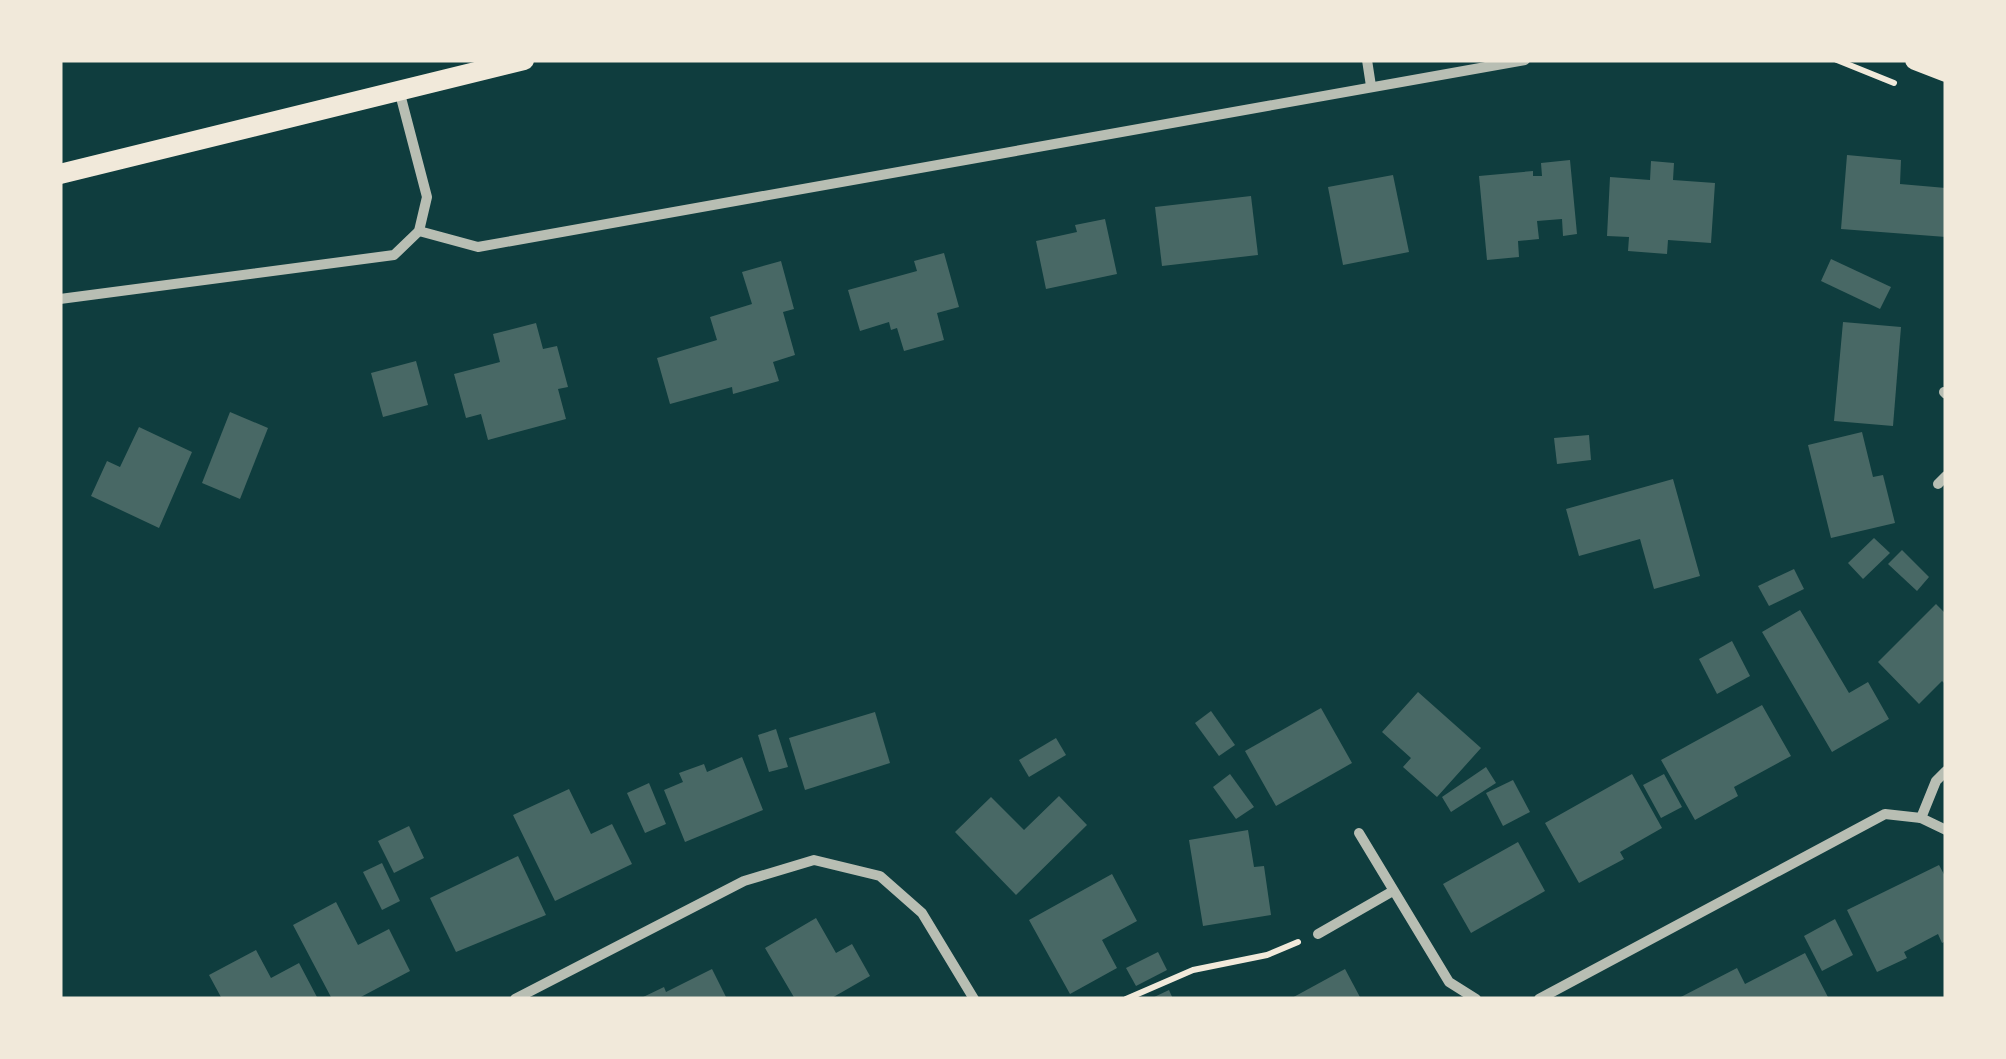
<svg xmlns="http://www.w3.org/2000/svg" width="2006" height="1059" font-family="'Crimson Pro',serif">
<rect width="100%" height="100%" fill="#0f3d3e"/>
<!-- building -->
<g fill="#486865">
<polygon points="1847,155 1901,160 1900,184 1946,188 1946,237 1841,229"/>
<polygon points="1570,160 1577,234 1563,236 1562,219 1537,221 1539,239 1518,241 1519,257 1487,260 1479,176 1533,171 1533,176 1542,176 1541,163"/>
<polygon points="1651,161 1674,163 1673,180 1715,183 1711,243 1668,240 1667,254 1628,251 1629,237 1607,236 1610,177 1650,180"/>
<polygon points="1393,175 1409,252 1343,265 1328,187"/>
<polygon points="1251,196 1258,255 1162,266 1155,207"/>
<polygon points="1105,219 1117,274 1046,289 1036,241 1077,232 1075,225"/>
<polygon points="944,253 959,307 937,313 944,340 904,351 897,328 891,330 889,322 860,331 848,290 917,271 914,261"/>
<polygon points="1831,259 1891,287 1880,309 1821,281"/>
<polygon points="781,261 794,309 783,312 795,355 773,362 779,381 733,394 732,387 670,404 657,358 717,340 710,317 752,304 742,272"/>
<polygon points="1843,322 1901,327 1893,426 1834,421"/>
<polygon points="536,323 543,349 557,346 568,387 558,389 566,419 488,440 481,414 466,418 454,374 500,362 493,334"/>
<polygon points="416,361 428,405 383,417 371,373"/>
<polygon points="230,412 268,428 240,499 202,483"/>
<polygon points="139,427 192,452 159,528 91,496 107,461 120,467"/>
<polygon points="1862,432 1873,477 1883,475 1895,523 1831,538 1808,445"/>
<polygon points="1589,435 1591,460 1557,464 1554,438"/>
<polygon points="1673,479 1700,576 1654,589 1640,539 1579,556 1566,509"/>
<polygon points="1874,538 1890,553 1863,579 1848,563"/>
<polygon points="1902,550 1929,577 1917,591 1888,564"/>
<polygon points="1794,569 1804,589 1769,606 1758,586"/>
<polygon points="1936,604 1946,614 1946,685 1942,681 1919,704 1878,662"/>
<polygon points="1800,610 1849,693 1868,682 1889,719 1832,752 1762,632"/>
<polygon points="1732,641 1750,676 1717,694 1699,659"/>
<polygon points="1418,692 1481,748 1437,797 1403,767 1411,758 1382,732"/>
<polygon points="1762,705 1791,756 1734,787 1738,796 1695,820 1661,760"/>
<polygon points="1321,708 1352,763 1276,806 1245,751"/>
<polygon points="1211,711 1235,745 1219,756 1195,723"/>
<polygon points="875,712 890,763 805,790 789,738"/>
<polygon points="776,729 788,767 769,772 758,735"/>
<polygon points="1056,738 1066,755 1029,777 1019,760"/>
<polygon points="742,757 763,810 685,842 664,790 683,782 679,773 704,764 707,772"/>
<polygon points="1486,767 1496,783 1451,812 1442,797"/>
<polygon points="1230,774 1254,807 1236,819 1213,787"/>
<polygon points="1632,774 1662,828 1620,852 1624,859 1579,883 1545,823"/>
<polygon points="1664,774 1682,807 1661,818 1643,785"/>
<polygon points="1513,780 1530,812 1503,826 1486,793"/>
<polygon points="649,783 666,824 645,833 627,793"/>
<polygon points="569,789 591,834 612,824 632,864 555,901 513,815"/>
<polygon points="1059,796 1087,825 1016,895 955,832 991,797 1024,830"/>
<polygon points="409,826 424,858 394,873 378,841"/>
<polygon points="1248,830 1254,867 1264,866 1271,915 1203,926 1189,840"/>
<polygon points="1518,842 1545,891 1471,933 1443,884"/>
<polygon points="518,856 546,915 456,952 430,898"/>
<polygon points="382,863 400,901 382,910 363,872"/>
<polygon points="1939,865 1946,878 1946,941 1942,943 1938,934 1904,952 1907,958 1877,972 1847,910"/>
<polygon points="1112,874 1137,921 1102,940 1117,968 1070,994 1029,920"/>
<polygon points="336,902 358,945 389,929 410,971 357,999 332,999 293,925"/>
<polygon points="816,918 836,953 852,944 870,976 830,999 795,999 765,948"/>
<polygon points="1835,919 1853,955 1822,971 1804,936"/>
<polygon points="256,950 271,978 299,963 318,999 222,999 209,975"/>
<polygon points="1158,952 1167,970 1136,986 1126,968"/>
<polygon points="1805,953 1829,999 1677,999 1737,968 1745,984"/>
<polygon points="712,969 727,999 639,999 664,987 666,992"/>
<polygon points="1345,969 1361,999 1290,999"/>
<polygon points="1169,990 1173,999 1150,999"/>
</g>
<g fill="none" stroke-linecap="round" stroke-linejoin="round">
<!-- path -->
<g stroke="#f1e9da" stroke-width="6">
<polyline points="1837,60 1894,83"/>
<polyline points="1126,999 1193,970 1267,955 1298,942"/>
</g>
<!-- minor -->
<g stroke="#b8beb3" stroke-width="10">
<polyline points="1367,60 1371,86"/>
<polyline points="419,231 478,247 1525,60"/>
<polyline points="60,299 394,255 419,231 427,197 399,90"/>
<polyline points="1944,392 1946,394"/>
<polyline points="1938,484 1946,476"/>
<polyline points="1921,818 1936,781 1946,771"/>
<polyline points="1359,833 1449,982 1476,999"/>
<polyline points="1318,934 1393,891"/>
<polyline points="515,999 744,881 814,860 880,876 922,913 974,999"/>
<polyline points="1539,999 1885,814 1921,818 1946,830"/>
</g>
<!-- secondary -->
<g stroke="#f1e9da" stroke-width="20">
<polyline points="1915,60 1946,72"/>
<polyline points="60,174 524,60"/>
</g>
</g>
<!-- border -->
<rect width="2006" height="1059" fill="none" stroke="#f1e9da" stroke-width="125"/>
</svg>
